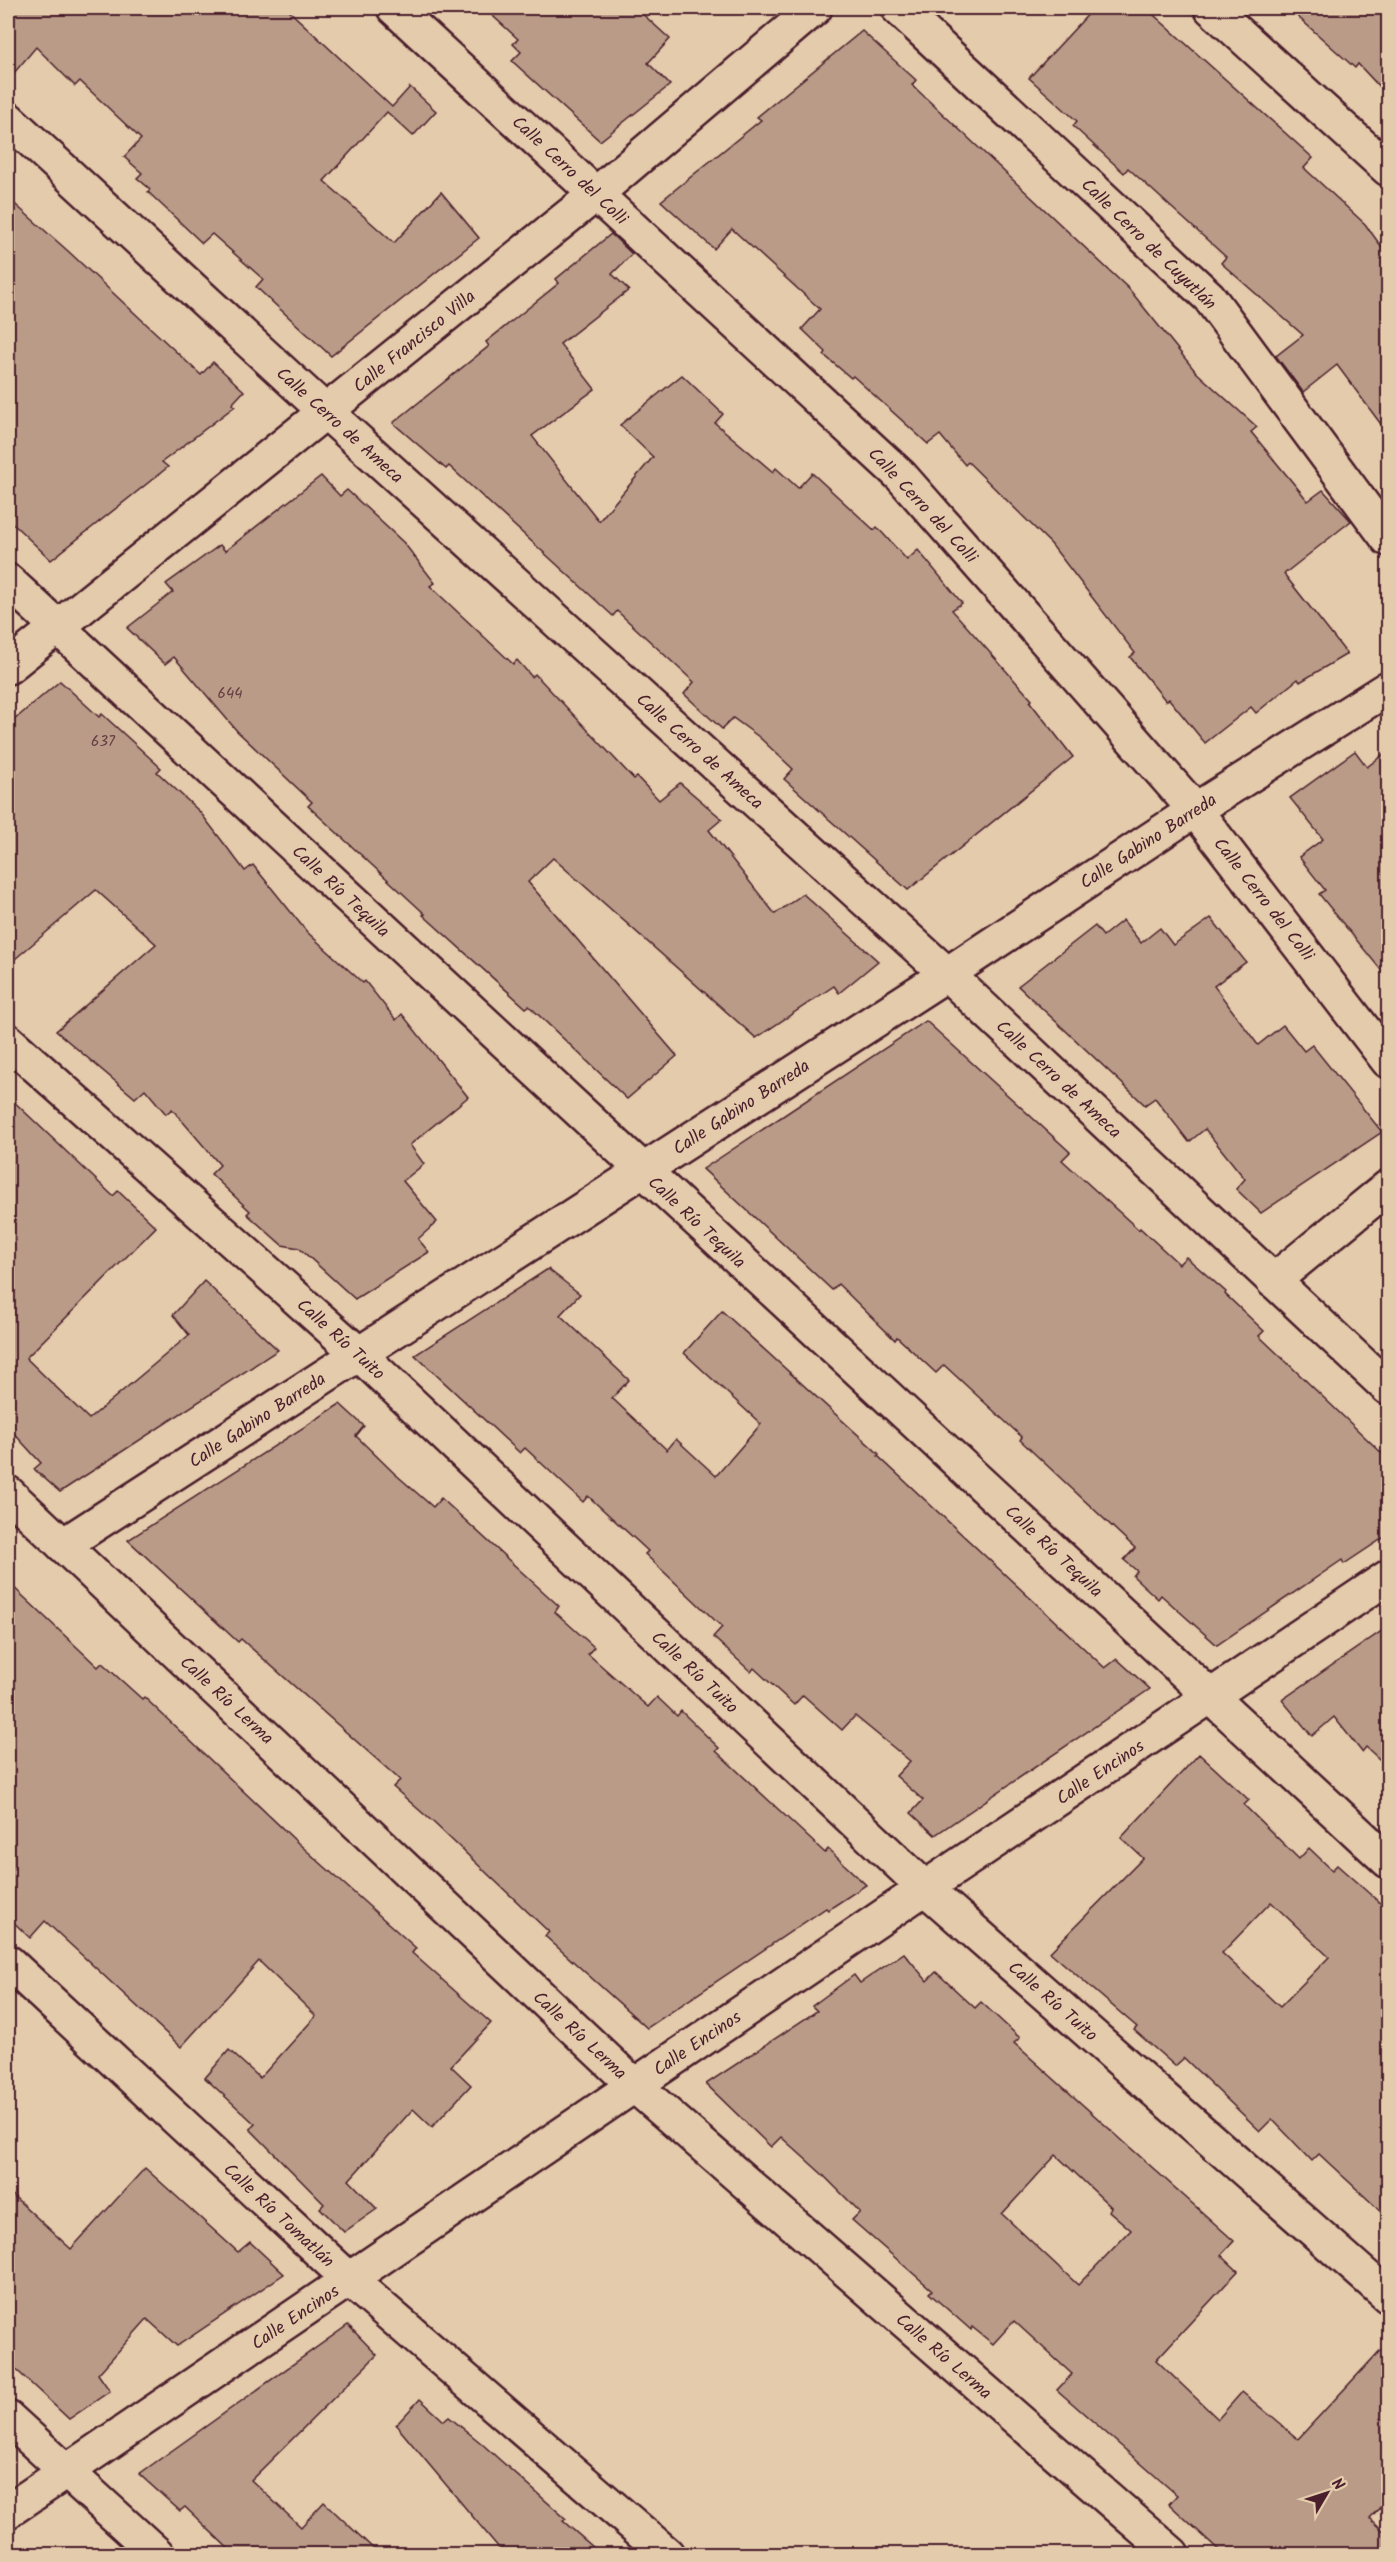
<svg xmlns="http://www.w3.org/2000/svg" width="1396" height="2562" font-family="Kalam,sans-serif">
<rect width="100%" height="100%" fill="#e4cbac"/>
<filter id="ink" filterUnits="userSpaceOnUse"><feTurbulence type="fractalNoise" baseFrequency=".0167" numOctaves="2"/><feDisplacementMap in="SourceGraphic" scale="12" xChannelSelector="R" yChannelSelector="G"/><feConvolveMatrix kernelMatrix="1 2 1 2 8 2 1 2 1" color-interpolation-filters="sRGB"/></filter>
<g filter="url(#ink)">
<!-- building -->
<g fill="#b99b88" stroke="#4a1f2b" stroke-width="1.5" fill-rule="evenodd">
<polygon points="8,8 286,8 392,107 410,87 436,111 413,136 387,112 324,181 394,243 441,192 479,238 331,356 256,287 263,279 212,234 202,243 148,192 150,189 137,178 142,173 124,157 141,139 80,81 75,86 36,47 8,80"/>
<polygon points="484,8 636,8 670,39 648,63 670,85 600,141 512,61 521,52 513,44 518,39"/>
<polygon points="1094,8 1146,8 1313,158 1304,168 1365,224 1389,257 1389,435 1337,365 1303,392 1276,356 1303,335 1221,263 1226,257 1128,168 1124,173 1073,126 1077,121 1029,78"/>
<polygon points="1288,8 1389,8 1389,97 1358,64 1355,68"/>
<polygon points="862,31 916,80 912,85 1129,289 1196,372 1257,427 1251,432 1308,501 1323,490 1351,521 1284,574 1347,654 1300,682 1298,679 1256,713 1251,707 1205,743 1169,699 1166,701 1130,657 1135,653 1051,544 968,462 965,465 940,435 928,444 853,376 851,378 824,355 826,352 802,329 820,309 732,229 714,249 661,201 761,120 757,117"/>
<polygon points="8,198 68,251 201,375 213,362 244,391 232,404 235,406 162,462 168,467 51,560 8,519"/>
<polygon points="611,234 632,254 612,274 629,290 560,344 595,389 532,436 599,521 653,457 620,425 682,375 723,414 715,423 773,472 776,468 798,488 812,473 874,530 877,527 907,560 918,550 962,603 952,610 1032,700 1030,702 1073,757 908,890 784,779 793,769 759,737 733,718 722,729 684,694 694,682 617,611 613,616 449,466 446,469 393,423 489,346 486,342 559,283 556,279"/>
<polygon points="321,476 340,496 347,490 404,543 435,583 430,586 513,664 517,660 532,677 535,674 634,779 637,777 659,800 680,783 722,819 709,830 775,914 803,894 878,961 839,993 834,986 756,1038 553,858 528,882 677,1056 627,1099 529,1006 526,1008 423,915 425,914 308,806 312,802 237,731 174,657 165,664 127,628 173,592 166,584 220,545 225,551"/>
<polygon points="60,681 99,717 102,714 161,768 157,772 200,812 245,871 253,865 307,932 363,983 365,981 396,1020 402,1014 468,1097 410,1145 424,1164 403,1181 437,1222 418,1239 429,1252 355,1299 299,1248 282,1245 247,1214 250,1211 211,1174 220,1165 172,1109 166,1114 145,1089 135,1098 56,1031 156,944 96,890 8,965 8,725"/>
<polygon points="1389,750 1389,980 1319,894 1325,890 1299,857 1323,839 1290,798 1355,751 1367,767"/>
<polygon points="1211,918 1246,962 1214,986 1258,1045 1283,1025 1304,1051 1312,1045 1382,1132 1261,1213 1236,1189 1245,1179 1205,1129 1189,1142 1155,1098 1145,1105 1018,986 1095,926 1103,936 1123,920 1141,943 1160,928 1173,945"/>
<polygon points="926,1021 1070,1152 1062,1160 1139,1230 1140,1228 1179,1264 1186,1257 1226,1292 1225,1294 1264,1331 1259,1336 1389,1460 1389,1534 1344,1564 1342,1560 1217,1645 1161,1595 1158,1599 1133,1576 1137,1571 1124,1560 1135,1548 1020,1440 1022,1437 944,1365 936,1373 897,1337 895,1340 838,1284 832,1290 703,1169"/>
<polygon points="8,1096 113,1196 118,1191 156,1227 26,1358 89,1419 189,1335 173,1315 204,1281 278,1350 60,1492 34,1469 41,1463 8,1427"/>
<polygon points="548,1269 580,1294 560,1315 629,1380 612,1398 667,1450 676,1439 716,1476 761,1424 684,1353 722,1311 879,1454 878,1456 1105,1668 1117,1659 1150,1689 935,1835 911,1813 923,1800 896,1776 910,1761 855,1716 842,1730 803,1695 794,1705 754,1668 751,1672 713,1637 722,1627 645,1554 648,1551 588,1496 583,1502 525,1448 520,1453 415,1355"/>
<polygon points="340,1404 364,1426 356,1436 394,1473 433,1507 441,1498 559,1606 555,1612 594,1647 588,1654 648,1707 657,1697 677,1716 681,1711 719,1748 716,1751 825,1853 828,1849 866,1885 828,1910 826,1908 647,2028 545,1936 549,1932 434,1823 393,1787 400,1780 241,1639 238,1642 128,1540"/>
<polygon points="8,1582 98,1667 102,1663 142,1699 144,1697 298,1843 416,1948 412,1953 491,2023 451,2066 471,2085 432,2127 413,2109 349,2180 377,2209 344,2232 320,2208 324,2204 250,2129 255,2124 205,2078 229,2050 260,2078 316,2016 259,1961 181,2047 45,1921 30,1938 8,1917"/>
<polygon points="1389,1626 1389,1768 1366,1747 1362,1752 1334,1717 1312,1736 1282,1700"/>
<path d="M1199,1754L1249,1800L1244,1805L1299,1859L1309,1848L1332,1870L1337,1865L1389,1911V2219L1319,2154L1312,2161L1272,2119L1260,2131L1184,2058L1175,2066L1134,2030L1137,2027L1050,1952L1143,1858L1121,1838ZM1271,1902L1329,1957L1280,2007L1222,1953Z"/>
<path d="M904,1953L927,1981L936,1972L975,2008L981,2002L1020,2038L1014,2043L1234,2241L1221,2255L1238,2271L1156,2360L1218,2419L1242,2392L1298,2439L1389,2341V2498L1370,2518L1389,2536V2554H1223L1169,2504L1177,2495L1057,2390L1072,2374L1014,2321L993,2344L972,2327L971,2330L929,2293L932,2290L852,2220L860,2212L822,2174L781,2137L771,2147L706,2084L817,2011L812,2006L854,1975L860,1983ZM1056,2155L1111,2207L1109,2211L1131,2230L1078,2285L1002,2214Z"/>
<polygon points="145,2168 238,2252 250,2242 284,2274 177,2346 147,2319 98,2374 110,2391 69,2419 8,2362 8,2191 71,2249"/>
<polygon points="348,2325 377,2355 251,2480 301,2527 324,2502 379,2554 234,2554 185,2507 180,2511 139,2474"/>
<polygon points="420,2399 444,2421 449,2417 481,2443 566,2519 563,2521 601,2554 504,2554 396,2425"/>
</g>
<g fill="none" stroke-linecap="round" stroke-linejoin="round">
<defs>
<g id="minor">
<polyline points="394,8 901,476 1195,810 1388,1061"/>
<polyline points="898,8 1209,297 1388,539"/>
<polyline points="1211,8 1388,169"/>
<polyline points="8,119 326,412 947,974 1388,1388"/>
<polyline points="8,581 1388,1861"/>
<polyline points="8,667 596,194 815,8"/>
<polyline points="8,1041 359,1354 925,1888 1388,2296"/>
<polyline points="1273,1281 1388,1187"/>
<polyline points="8,1493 635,2086 1172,2554"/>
<polyline points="63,1545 947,974 1195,810 1388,688"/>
<polyline points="8,1962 350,2280 667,2554"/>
<polyline points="8,2418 157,2554"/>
<polyline points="8,2511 925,1888 1388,1577"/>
</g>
</defs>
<!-- minor casing -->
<use href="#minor" stroke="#4a1f2b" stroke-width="38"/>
<!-- minor -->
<use href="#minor" stroke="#e4cbac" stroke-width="33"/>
</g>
</g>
<g text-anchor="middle" stroke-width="4.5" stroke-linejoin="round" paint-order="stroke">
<!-- number labels -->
<g font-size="15" fill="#663e42">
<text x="230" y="698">644</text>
<text x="103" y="746">637</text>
</g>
<!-- street labels -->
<g font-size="18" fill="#4a1f2b" stroke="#e4cbac">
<text transform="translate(570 170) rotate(43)" y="6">Calle Cerro del Colli</text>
<text transform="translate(1149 244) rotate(44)" y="6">Calle Cerro de Cuyutlán</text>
<text transform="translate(414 341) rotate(-39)" y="6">Calle Francisco Villa</text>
<text transform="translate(340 425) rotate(42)" y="6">Calle Cerro de Ameca</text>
<text transform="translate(923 505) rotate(47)" y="6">Calle Cerro del Colli</text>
<text transform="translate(700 751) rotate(42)" y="6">Calle Cerro de Ameca</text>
<text transform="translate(1148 841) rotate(-33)" y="6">Calle Gabino Barreda</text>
<text transform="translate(341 891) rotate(43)" y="6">Calle Río Tequila</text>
<text transform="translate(1264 899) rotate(52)" y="6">Calle Cerro del Colli</text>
<text transform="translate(1059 1079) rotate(43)" y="6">Calle Cerro de Ameca</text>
<text transform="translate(741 1107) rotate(-33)" y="6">Calle Gabino Barreda</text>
<text transform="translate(697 1222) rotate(43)" y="6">Calle Río Tequila</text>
<text transform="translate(341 1339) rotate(42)" y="6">Calle Río Tuito</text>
<text transform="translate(257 1420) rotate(-33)" y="6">Calle Gabino Barreda</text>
<text transform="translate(1054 1551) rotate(43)" y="6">Calle Río Tequila</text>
<text transform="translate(695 1672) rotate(43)" y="6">Calle Río Tuito</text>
<text transform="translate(227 1700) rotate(43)" y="6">Calle Río Lerma</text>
<text transform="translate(1100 1772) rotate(-34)" y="6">Calle Encinos</text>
<text transform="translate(1053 2001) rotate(41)" y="6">Calle Río Tuito</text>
<text transform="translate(580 2035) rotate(43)" y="6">Calle Río Lerma</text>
<text transform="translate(697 2043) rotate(-34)" y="6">Calle Encinos</text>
<text transform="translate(279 2215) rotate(43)" y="6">Calle Río Tomatlán</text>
<text transform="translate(295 2317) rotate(-34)" y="6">Calle Encinos</text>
<text transform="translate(944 2356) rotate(41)" y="6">Calle Río Lerma</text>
</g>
</g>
<!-- margin -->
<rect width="1396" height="2562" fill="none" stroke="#e4cbac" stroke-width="30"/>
<rect x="15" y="15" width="1366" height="2532" fill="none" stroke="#4a1f2b" stroke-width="2" filter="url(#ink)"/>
<!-- north arrow -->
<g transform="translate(1327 2493) rotate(51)" stroke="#e4cbac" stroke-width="4.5" paint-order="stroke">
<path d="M0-4.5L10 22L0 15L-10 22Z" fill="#4a1f2b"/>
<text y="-9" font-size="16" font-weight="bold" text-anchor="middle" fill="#4a1f2b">N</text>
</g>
</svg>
